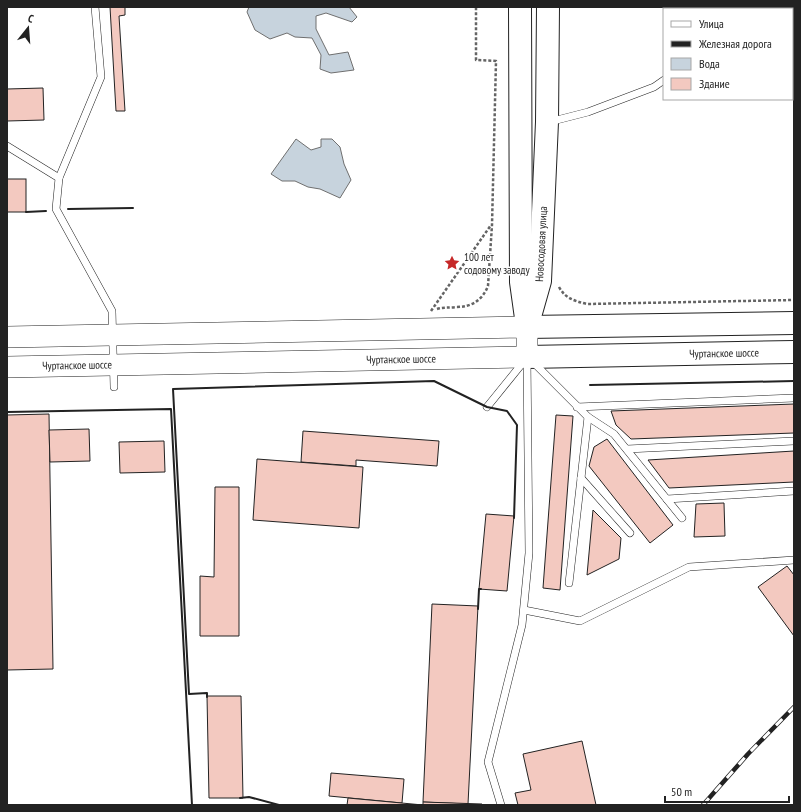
<svg xmlns="http://www.w3.org/2000/svg" width="801" height="812" font-family="'PT Sans Narrow',sans-serif">
<rect width="100%" height="100%" fill="#fff"/>
<!-- water -->
<g fill="#c7d3dd" stroke="#6f6f6f">
<polygon points="249,7 349,7 357,17 352,22 326,13 316,16 316,29 329,55 348,52 354,70 331,73 320,69 321,55 312,38 295,37 287,33 270,39 255,30 247,12"/>
<polygon points="296,139 311,150 321,147 321,139 332,139 340,147 344,164 351,180 340,198 320,189 308,187 295,181 282,181 271,174"/>
</g>
<!-- building -->
<g fill="#f3c9c0" stroke="#222">
<polygon points="110,7 125,7 125,15 119,16 125,111 116,111"/>
<polygon points="43,88 44,120 7,121 7,89"/>
<rect x="7" y="179" width="19" height="33"/>
<polygon points="794,404 794,433 631,439 616,425 611,411"/>
<polygon points="49,414 53,669 7,670 7,415"/>
<polygon points="556,415 573,416 560,590 543,588"/>
<polygon points="89,429 90,461 50,462 49,430"/>
<polygon points="303,431 439,441 437,466 356,460 356,466 301,462"/>
<polygon points="607,439 673,525 650,543 589,466 594,447"/>
<polygon points="164,441 165,472 120,473 119,442"/>
<polygon points="794,451 794,482 669,488 648,460"/>
<polygon points="257,459 363,467 359,528 253,520"/>
<polygon points="215,487 239,487 239,636 200,636 200,576 214,577"/>
<polygon points="724,503 725,536 694,537 696,504"/>
<polygon points="593,510 621,538 619,559 587,575"/>
<polygon points="486,514 514,516 507,591 479,589"/>
<polygon points="787,566 794,575 794,636 758,587"/>
<polygon points="432,604 478,606 468,804 423,802"/>
<polygon points="207,696 241,696 243,798 209,798"/>
<polygon points="582,741 596,805 518,805 515,793 531,790 523,754"/>
<polygon points="331,773 404,779 402,803 329,796"/>
<polygon points="348,798 423,805 423,802 482,804 482,805 347,805"/>
</g>
<g fill="none" stroke-linecap="round" stroke-linejoin="round">
<defs>
<g id="lane">
<polyline points="759,9 760,7"/>
<polyline points="549,122 588,112 654,87 664,80"/>
<polyline points="7,146 59,178 56,209 112,311 114,387"/>
<polyline points="59,178 101,77 95,7"/>
<polyline points="532,361 588,417 569,583"/>
<polyline points="487,407 525,360"/>
<polyline points="577,407 794,398"/>
<polyline points="588,417 614,434 682,518"/>
<polyline points="627,449 794,441"/>
<polyline points="581,478 630,533"/>
<polyline points="667,499 794,491"/>
<polyline points="524,610 580,621 689,567 794,560"/>
<polyline points="501,805 488,762 522,625 529,553 527,359"/>
</g>
<polyline id="secondary" points="7,337 527,327 527,357 7,367"/>
<g id="primary">
<polyline points="520,7 521,282 526,318"/>
<polyline points="527,327 540,281 547,122 548,7"/>
<polyline points="527,327 794,323"/>
<polyline points="527,357 794,352"/>
</g>
</defs>
<!-- lane casing -->
<use href="#lane" stroke="#222" stroke-width="8"/>
<!-- secondary casing -->
<use href="#secondary" stroke="#222" stroke-width="22"/>
<!-- primary casing -->
<use href="#primary" stroke="#222" stroke-width="24"/>
<!-- path -->
<g stroke="#646464" stroke-width="2.5" stroke-dasharray="3 2" stroke-linecap="butt">
<polyline points="489,271 503,271"/>
<path d="M559,287C565,298 574,301 587,304L794,300"/>
<path d="M437,309C443,307 449,308 456,307C471,307 482,301 488,286L492,225L496,61L476,60V7"/>
<polyline points="431,311 491,225"/>
</g>
<!-- lane -->
<use href="#lane" stroke="#fff" stroke-width="7"/>
<!-- secondary -->
<use href="#secondary" stroke="#fff" stroke-width="21"/>
<!-- primary -->
<use href="#primary" stroke="#fff" stroke-width="22"/>
<defs>
<polyline id="rail" points="703,805 748,754 794,707"/>
</defs>
<!-- rail casing -->
<use href="#rail" stroke="#222" stroke-width="4.5"/>
<!-- rail -->
<use href="#rail" stroke="#fff" stroke-width="3" stroke-dasharray="9" stroke-linecap="butt"/>
<!-- wall -->
<g stroke="#222" stroke-width="2">
<polyline points="68,209 133,208"/>
<polyline points="26,212 46,211"/>
<polyline points="590,385 794,381"/>
<polyline points="7,412 171,409 192,805"/>
<polyline points="478,609 479,589 481,589"/>
<polyline points="207,697 207,693 189,694 173,389 434,381 487,407 507,411 517,425 514,518"/>
<polyline points="240,798 249,797 279,805"/>
</g>
</g>
<!-- icons -->
<defs>
<symbol id="sight-bare" viewBox="-9 -9 18 18"><path d="M0-6L1.8-2.2L6-1.7L2.9 1.2L3.7 5.4L0 3.3L-3.7 5.4L-2.9 1.2L-6-1.7L-1.8-2.2Z" fill="#c62828" stroke="#fff" stroke-width="2.5" paint-order="stroke"/></symbol>
</defs>
<g fill-rule="evenodd">
<use href="#sight-bare" x="441" y="252" width="22" height="22"/>
</g>
<g text-anchor="middle" stroke-width="3" stroke-linejoin="round" paint-order="stroke">
<!-- street labels -->
<g font-size="11" fill="#222" stroke="#fff">
<text transform="translate(541 244) rotate(-87)" y="4">Новосодовая улица</text>
<text transform="translate(724 353) rotate(-1)" y="4">Чуртанское шоссе</text>
<text transform="translate(401 359) rotate(-1)" y="4">Чуртанское шоссе</text>
<text transform="translate(77 365) rotate(-1)" y="4">Чуртанское шоссе</text>
</g>
<!-- poi labels -->
<g font-size="11" fill="#222" stroke="#fff" text-anchor="start">
<text x="464" y="261">100 лет<tspan x="464" dy="13">содовому заводу</tspan></text>
</g>
</g>
<!-- border -->
<rect width="801" height="812" fill="none" stroke="#222222" stroke-width="16"/>
<!-- legend -->
<rect x="663" y="8" width="130" height="92" fill="#ffffff" stroke="#a7a7a7"/>
<rect x="671" y="21" width="20" height="6" fill="#ffffff" stroke="#a7a7a7"/>
<text x="699" y="28" font-size="12" fill="#222222">Улица</text>
<rect x="671" y="41" width="20" height="6" fill="#222222" stroke="#a7a7a7"/>
<text x="699" y="48" font-size="12" fill="#222222">Железная дорога</text>
<rect x="671" y="58" width="20" height="12" fill="#c7d3dd" stroke="#a7a7a7"/>
<text x="699" y="68" font-size="12" fill="#222222">Вода</text>
<rect x="671" y="78" width="20" height="12" fill="#f3c9c0" stroke="#a7a7a7"/>
<text x="699" y="88" font-size="12" fill="#222222">Здание</text>
<!-- north arrow -->
<g transform="translate(28 28) rotate(17)" stroke="#ffffff" stroke-width="3" paint-order="stroke">
<path d="M0-3L7 15L0 10L-7 15Z" fill="#222222"/>
<text y="-6" font-size="11" font-weight="bold" text-anchor="middle" fill="#222222">С</text>
</g>
<!-- scale -->
<path d="M665 796v6h124v-6" fill="none" stroke="#222222" stroke-width="2"/>
<text x="671" y="796" font-size="12" fill="#222222" stroke="#ffffff" stroke-width="3" paint-order="stroke">50 m</text>
</svg>
